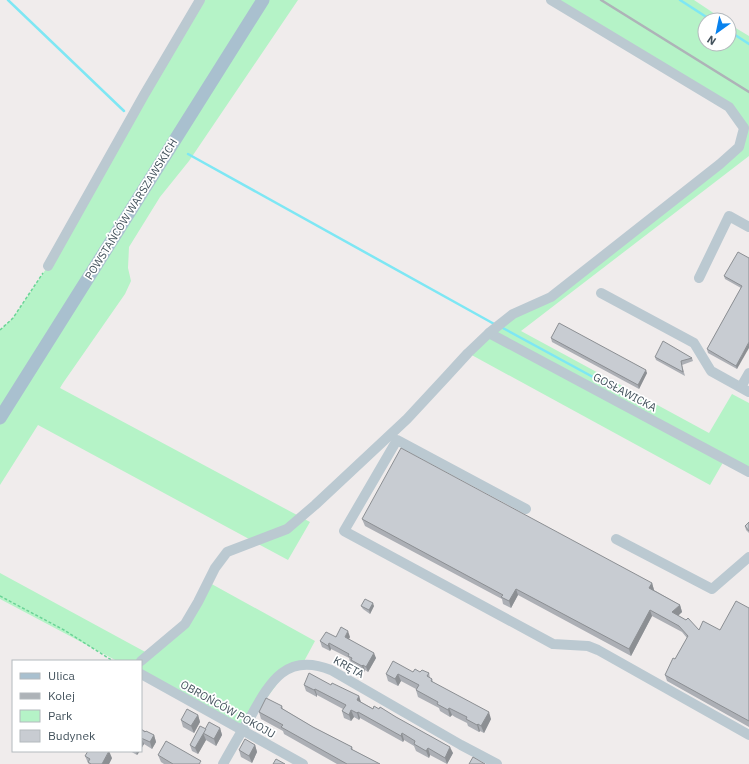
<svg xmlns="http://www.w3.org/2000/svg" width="749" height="764" font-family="'IBM Plex Sans',sans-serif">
<rect width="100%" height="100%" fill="#f0ecec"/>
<!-- green -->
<g fill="#b5f3c7">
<polygon points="200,0 298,0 189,161 160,197 129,247 128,268 131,281 125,294 63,383 60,388 310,522 288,560 38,425 0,485 0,330 13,318 48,266"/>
<polygon points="551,0 694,0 724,20 705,20 705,44 729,44 729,24 749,36 749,156 521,331 709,433 732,394 749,403 749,472 725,459 710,485 468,353 489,333 551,297 739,147 744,128 729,107"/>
<polygon points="0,573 149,654 185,624 208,582 315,641 302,665 289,668 242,731 141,674 141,661 117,661 0,599"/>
</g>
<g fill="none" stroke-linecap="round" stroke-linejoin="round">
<!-- stream -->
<g stroke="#7ee7f4" stroke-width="2.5">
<polyline points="8,0 124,111"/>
<polyline points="680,0 711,20"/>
<polyline points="729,31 749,44"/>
<polyline points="188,154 496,325"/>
<polyline points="501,327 639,402"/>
</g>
<!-- path -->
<g stroke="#6ad496" stroke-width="1.5" stroke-dasharray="3 2" stroke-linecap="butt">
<polyline points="0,330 13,318 43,273"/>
<polyline points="0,596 64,630 113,661"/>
</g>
<!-- minor -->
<g stroke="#bbc9d1" stroke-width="10">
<polyline points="48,266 144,95 200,0"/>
<polyline points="699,278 729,216 749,227"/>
<polyline points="601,293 694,343 711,371 749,392"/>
<polyline points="489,333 749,472"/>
<polyline points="741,387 749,373"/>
<polyline points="526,509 397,440 344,531 553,644 588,646 598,650 749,735"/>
<polyline points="616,539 712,589 749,557"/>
<polyline points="141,661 185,624 198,602 215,568 227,552 287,529 315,505 407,419 446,377 468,353 489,333 513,314 551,297 720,164 739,147 744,128 729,107 551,0"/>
<polyline points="141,674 303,764"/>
<path d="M223,764C232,748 241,732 251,716C270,682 286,652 331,670L461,745L497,764"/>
</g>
<!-- major -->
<polyline stroke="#a9c0cf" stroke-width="13" points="0,418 263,0"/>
<!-- rail -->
<polyline stroke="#aeb3b8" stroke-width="2.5" points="601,0 749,92"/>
</g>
<!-- wall -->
<g fill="#acafb5">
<polygon points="749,258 737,369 708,353 707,349 741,288 725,279 724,276"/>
<polygon points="551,338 647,373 639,389 552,342"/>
<polygon points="655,357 692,358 693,361 682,365 685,376 656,360"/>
<polygon points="362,519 652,583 654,590 680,605 682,612 678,615 699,630 720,630 749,608 749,727 667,681 665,675 675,659 687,638 682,632 652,616 631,656 518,595 511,608 503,604 502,599 365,526"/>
<polygon points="749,522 749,533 746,530 745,526"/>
<polygon points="361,606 374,606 370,614 363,609"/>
<polygon points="336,637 350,637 349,639 376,658 368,672 365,670 364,672 353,665 352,663 350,662 349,658 331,649 330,651 322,647 320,641"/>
<polygon points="420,672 429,673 430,678 432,679 433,682 491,719 484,733 480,731 479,732 468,726 467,723 455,717 452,715 450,717 440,711 439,708 418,697 416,690 416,689 401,681 398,686 388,681 386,674"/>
<polygon points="304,685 331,685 359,696 361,702 453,753 447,764 430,755 429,758 416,751 414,746 404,740 403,742 360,718 359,720 354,717 351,721 344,718 342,711 343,709 317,695 317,697 306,691"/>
<polygon points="282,706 283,709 313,727 352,747 353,750 380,764 337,764 284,734 283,731 261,719 259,712"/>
<polygon points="198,715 200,722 194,733 183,727 181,720"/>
<polygon points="220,728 222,735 216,746 206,740 198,754 192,751 190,745 206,729"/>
<polygon points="141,729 154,735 156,742 152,749 144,744 141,749"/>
<polygon points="255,745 257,752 252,763 241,757 239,750"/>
<polygon points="130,751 140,751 137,755"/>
<polygon points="158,755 202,764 164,764 161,762"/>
<polygon points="85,756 112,758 109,764 89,764 88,763"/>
</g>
<!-- shaded-wall -->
<g fill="#8c8f93">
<polygon points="749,342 749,348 737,369 736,366"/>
<polygon points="646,370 647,373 639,389 638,385"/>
<polygon points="652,583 654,590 652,594 649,588"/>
<polygon points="516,589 518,595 511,608 509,601"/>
<polygon points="373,603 374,606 370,614 369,610"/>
<polygon points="680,605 682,612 675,619 672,612"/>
<polygon points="650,610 652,616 631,656 629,649"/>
<polygon points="348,631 350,637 347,642 345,637"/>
<polygon points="329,643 331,649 330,651 328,646"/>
<polygon points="374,653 376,658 368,672 366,667"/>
<polygon points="363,665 365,670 364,672 362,666"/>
<polygon points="398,674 401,681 398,686 395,679"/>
<polygon points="315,689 317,695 317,697 314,690"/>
<polygon points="359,696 361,703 357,700"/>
<polygon points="449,708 452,715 450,717 448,710"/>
<polygon points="351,710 354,717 351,721 349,715"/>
<polygon points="358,712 360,718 359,720 357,713"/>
<polygon points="489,712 491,719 484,733 481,726"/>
<polygon points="198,715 200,722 194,733 191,726"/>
<polygon points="478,724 480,731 479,732 477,725"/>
<polygon points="220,728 222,735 216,746 214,739"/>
<polygon points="203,733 206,740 198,754 195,748"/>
<polygon points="402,733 404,740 403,742 401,736"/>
<polygon points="154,735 156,742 152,749 150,742"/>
<polygon points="141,737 144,744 141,749"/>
<polygon points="255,745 257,752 252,763 249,756"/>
<polygon points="450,747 453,753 447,764 445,758"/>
<polygon points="428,748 430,755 429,758 426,751"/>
<polygon points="109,751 112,758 109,764 102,764"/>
<polygon points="136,751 140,751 137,755"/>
</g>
<!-- building -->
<g fill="#c8ccd2" stroke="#8c8f93">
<polygon points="738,252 749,258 749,342 736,366 707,349 742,286 724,276"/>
<polygon points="559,323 646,370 638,385 551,338"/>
<polygon points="663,341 692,358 681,361 683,372 655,357"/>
<polygon points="401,448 652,583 649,588 680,605 672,612 686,620 688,618 699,630 703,621 720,630 736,601 749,608 749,721 665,675 673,658 675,659 688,636 679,626 650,610 629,649 516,589 509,601 501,597 503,595 362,519"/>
<polygon points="749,522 749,531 745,526"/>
<polygon points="365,599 373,603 369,610 361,606"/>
<polygon points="341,627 348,631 345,637 374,653 366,667 363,665 362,666 351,660 352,658 348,656 349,654 329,643 328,646 320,641 326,632 336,637"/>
<polygon points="393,661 413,672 415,669 420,672 422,670 429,673 427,676 432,679 431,681 489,712 481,726 478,724 477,725 466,719 467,717 449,708 448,710 437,704 438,702 416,690 419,685 398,674 395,679 386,674"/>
<polygon points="309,673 331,685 332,683 359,696 357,700 373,709 374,706 379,709 380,707 396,717 450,747 445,758 428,748 426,751 414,744 415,741 402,733 401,736 358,712 357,713 351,710 349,715 342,711 346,705 315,689 314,690 304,685"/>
<polygon points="266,698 282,706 281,708 313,727 352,747 351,749 380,764 347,764 281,727 283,725 259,712"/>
<polygon points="187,709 198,715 191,726 181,720"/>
<polygon points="209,722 220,728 214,739 203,733"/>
<polygon points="200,726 206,729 195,748 190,745"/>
<polygon points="141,729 145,732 146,731 154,735 150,742 141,738"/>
<polygon points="245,739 255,745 249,756 239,750"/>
<polygon points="166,741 201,761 199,764 173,764 158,755"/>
<polygon points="88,751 109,751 102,764 91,764 88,762 90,759 85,756"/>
<polygon points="473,757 485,764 469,764"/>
<polygon points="276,759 285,764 273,764"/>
</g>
<g text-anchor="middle" stroke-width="3.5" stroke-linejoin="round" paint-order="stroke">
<!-- street labels -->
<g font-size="11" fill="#43525c" stroke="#fff">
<text transform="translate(131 209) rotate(-58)" y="4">POWSTAŃCÓW WARSZAWSKICH</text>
<text transform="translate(625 392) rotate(28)" y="4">GOSŁAWICKA</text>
<text transform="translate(349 667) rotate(29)" y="4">KRĘTA</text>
<text transform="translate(228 709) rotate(29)" y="4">OBROŃCÓW POKOJU</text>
</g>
</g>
<!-- legend -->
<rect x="12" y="660" width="130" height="92" fill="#ffffff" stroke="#b4babe"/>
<rect x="20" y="673" width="20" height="6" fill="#a9c0cf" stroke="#b4babe"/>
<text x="48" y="680" font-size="12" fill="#43525c">Ulica</text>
<rect x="20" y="693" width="20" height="6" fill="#aeb3b8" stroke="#b4babe"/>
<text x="48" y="700" font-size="12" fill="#43525c">Kolej</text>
<rect x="20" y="710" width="20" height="12" fill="#b5f3c7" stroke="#b4babe"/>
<text x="48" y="720" font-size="12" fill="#43525c">Park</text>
<rect x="20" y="730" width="20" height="12" fill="#c8ccd2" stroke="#b4babe"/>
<text x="48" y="740" font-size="12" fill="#43525c">Budynek</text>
<!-- north arrow -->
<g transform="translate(717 32) rotate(213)"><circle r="19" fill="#ffffff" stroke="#b4babe"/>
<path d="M0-3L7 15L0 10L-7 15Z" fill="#0882ee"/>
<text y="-6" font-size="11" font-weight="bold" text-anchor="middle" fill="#43525c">N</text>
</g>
</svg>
